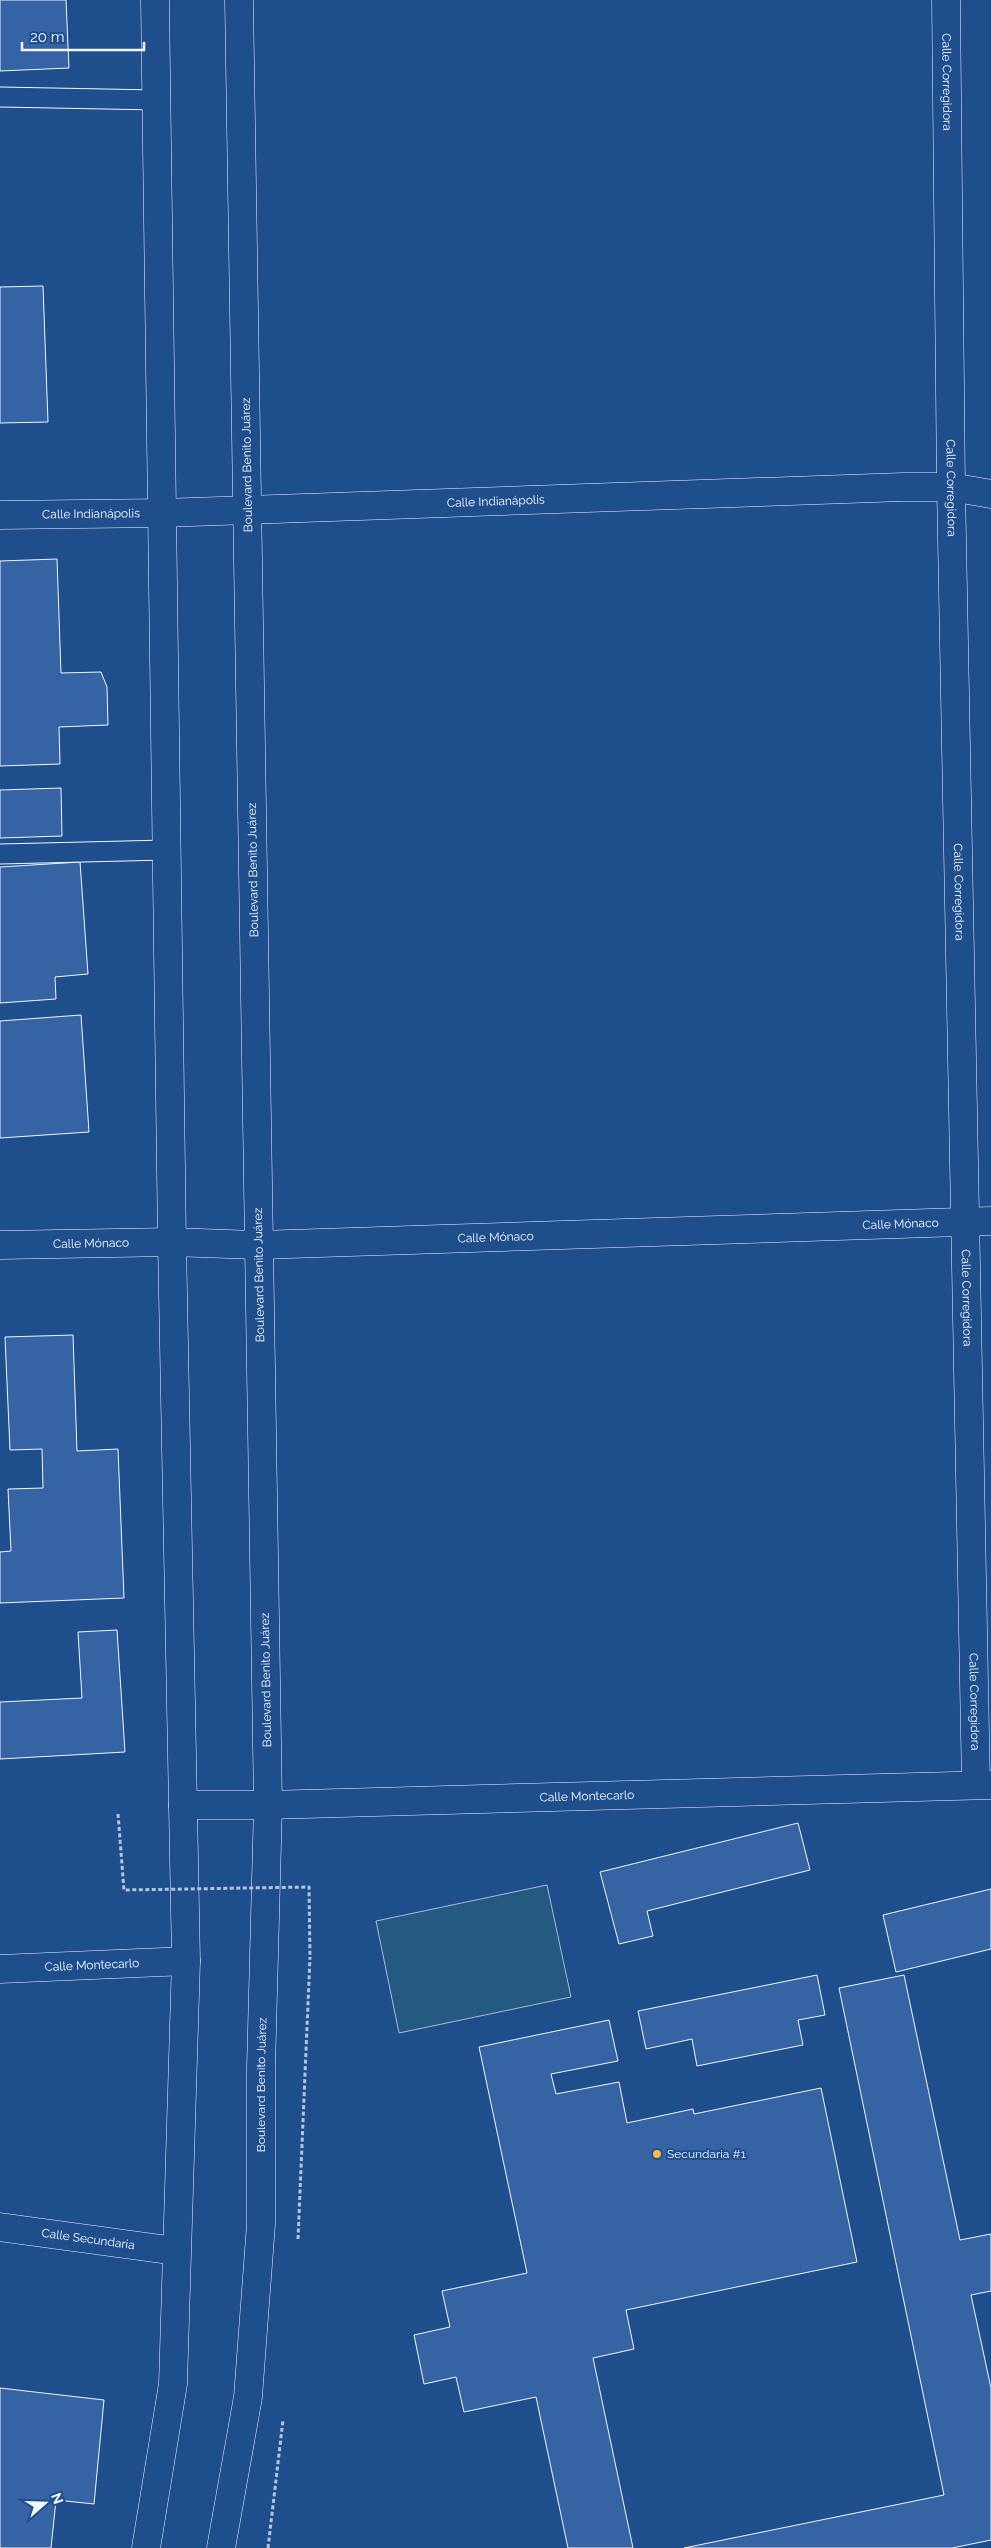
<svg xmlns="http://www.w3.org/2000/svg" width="991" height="2548" font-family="Raleway,sans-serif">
<rect width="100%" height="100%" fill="#1f4e8c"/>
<!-- green -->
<polygon fill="#245a82" stroke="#a8bbd7" points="547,1885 571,1997 399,2033 376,1921"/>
<!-- building -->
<g fill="#3563a3" stroke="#f2f6ff">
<polygon points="0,0 66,0 69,68 0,71"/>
<polygon points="43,286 48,422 0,423 0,287"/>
<polygon points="57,559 61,673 101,672 107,687 108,725 59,727 60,764 0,766 0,561"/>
<polygon points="61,788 62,836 0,838 0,790"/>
<polygon points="80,862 88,974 55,977 56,999 0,1003 0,867"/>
<polygon points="81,1015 89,1132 0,1138 0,1021"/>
<polygon points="73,1335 77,1451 118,1449 124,1598 0,1603 0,1552 11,1551 8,1489 43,1488 42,1449 10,1450 5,1337"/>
<polygon points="117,1630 125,1752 0,1759 0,1702 82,1698 78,1632"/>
<polygon points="798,1823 810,1870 647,1911 653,1936 619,1944 600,1872"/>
<polygon points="991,1889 991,1949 896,1972 883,1915"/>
<polygon points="817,1975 825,2015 798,2020 803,2045 697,2066 692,2039 646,2049 638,2011"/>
<polygon points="904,1975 960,2240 991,2234 991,2291 971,2295 991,2388 991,2540 952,2548 684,2548 944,2495 839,1988"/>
<polygon points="609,2020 618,2061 551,2074 556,2094 619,2082 627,2123 693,2109 694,2114 821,2088 857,2262 626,2310 634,2349 593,2358 633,2548 568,2548 536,2397 464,2412 456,2377 424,2384 414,2335 450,2327 442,2291 527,2273 479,2047"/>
<polygon points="0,2388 104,2400 94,2504 56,2500 51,2548 0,2548"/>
</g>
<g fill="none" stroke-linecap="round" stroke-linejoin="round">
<defs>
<g id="service">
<polyline points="0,97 157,100"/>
<polyline points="0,854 166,850"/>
</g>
<g id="minor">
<path id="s1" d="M946,0L951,487L976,1785"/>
<path id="s2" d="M0,515L162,513L903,487H951L991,494"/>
<path id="s3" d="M0,1245L172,1242L259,1245L991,1221"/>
<path id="s4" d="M0,1969L186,1961"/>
<path id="s5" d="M0,2227L176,2251"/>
</g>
<g id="tertiary">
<path id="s6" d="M183,1805H268L991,1785"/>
</g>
<g id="secondary">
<polyline points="146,2548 173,2384 186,1961 172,1242 155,0"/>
<path id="s7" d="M221,2548L248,2397L261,2224V2068L268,1805L239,0"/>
</g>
</defs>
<!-- service casing -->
<use href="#service" stroke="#f2f6ff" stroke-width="21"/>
<!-- minor casing -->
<use href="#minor" stroke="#f2f6ff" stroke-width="29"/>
<!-- tertiary casing -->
<use href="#tertiary" stroke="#f2f6ff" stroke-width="29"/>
<!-- secondary casing -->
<use href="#secondary" stroke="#f2f6ff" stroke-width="29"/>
<!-- path -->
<g stroke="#b3c4dc" stroke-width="3" stroke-dasharray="4 2.5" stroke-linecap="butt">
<polyline points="298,2239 310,1957"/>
<polyline points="268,2548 283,2420"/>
</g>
<!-- service -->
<use href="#service" stroke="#1f4e8c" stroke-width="19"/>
<!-- minor -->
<use href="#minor" stroke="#1f4e8c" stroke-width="28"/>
<!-- tertiary -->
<use href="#tertiary" stroke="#1f4e8c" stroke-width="28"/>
<!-- secondary -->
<use href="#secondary" stroke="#1f4e8c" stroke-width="28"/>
<!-- path-bridge -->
<polyline stroke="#b3c4dc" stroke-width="3" stroke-dasharray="4 2.5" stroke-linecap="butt" points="118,1814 124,1890 309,1887 310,1957"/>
</g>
<!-- markers -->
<circle fill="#ffb74d" stroke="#1f4e8c" stroke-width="2" cx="657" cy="2154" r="5"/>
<g text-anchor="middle" stroke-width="4" stroke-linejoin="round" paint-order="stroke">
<!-- street labels -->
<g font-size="12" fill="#f2f6ff" stroke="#1f4e8c">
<text dy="4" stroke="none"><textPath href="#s1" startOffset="82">Calle Corregidora</textPath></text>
<text transform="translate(247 465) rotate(-91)" y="4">Boulevard Benito Juárez</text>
<text dy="4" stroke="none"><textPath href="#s1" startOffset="488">Calle Corregidora</textPath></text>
<text dy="4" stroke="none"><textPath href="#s2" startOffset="496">Calle Indianápolis</textPath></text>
<text dy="4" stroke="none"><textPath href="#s2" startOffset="91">Calle Indianápolis</textPath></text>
<text transform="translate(253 870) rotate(-91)" y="4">Boulevard Benito Juárez</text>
<text dy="4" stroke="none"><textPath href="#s1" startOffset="892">Calle Corregidora</textPath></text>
<text dy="4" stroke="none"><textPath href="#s3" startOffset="901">Calle Mónaco</textPath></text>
<text dy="4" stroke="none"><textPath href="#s3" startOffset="496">Calle Mónaco</textPath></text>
<text dy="4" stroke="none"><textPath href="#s3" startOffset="91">Calle Mónaco</textPath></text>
<text transform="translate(259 1275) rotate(-91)" y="4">Boulevard Benito Juárez</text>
<text dy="4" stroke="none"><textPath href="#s1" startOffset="1298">Calle Corregidora</textPath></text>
<text transform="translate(266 1680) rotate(-91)" y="4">Boulevard Benito Juárez</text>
<text dy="4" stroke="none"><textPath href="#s1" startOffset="1702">Calle Corregidora</textPath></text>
<text dy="4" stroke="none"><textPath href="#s6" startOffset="404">Calle Montecarlo</textPath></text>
<text dy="4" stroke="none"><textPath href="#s4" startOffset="92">Calle Montecarlo</textPath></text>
<text dy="4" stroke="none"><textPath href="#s7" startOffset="466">Boulevard Benito Juárez</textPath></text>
<text dy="4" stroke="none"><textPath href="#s5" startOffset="89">Calle Secundaria</textPath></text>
</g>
<!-- poi labels -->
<g font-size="12" fill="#f2f6ff" stroke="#1f4e8c" text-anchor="start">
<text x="667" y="2158">Secundaria #1</text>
</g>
</g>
<!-- north arrow -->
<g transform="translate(45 2503) rotate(70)" stroke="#1f4e8c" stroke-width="4" paint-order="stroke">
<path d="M0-4L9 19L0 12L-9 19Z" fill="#f2f6ff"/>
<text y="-8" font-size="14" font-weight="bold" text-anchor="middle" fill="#f2f6ff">N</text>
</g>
<!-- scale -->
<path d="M22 42v8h122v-8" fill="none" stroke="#f2f6ff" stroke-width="2.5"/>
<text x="30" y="42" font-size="15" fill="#f2f6ff" stroke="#1f4e8c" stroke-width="4" paint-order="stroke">20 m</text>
</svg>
